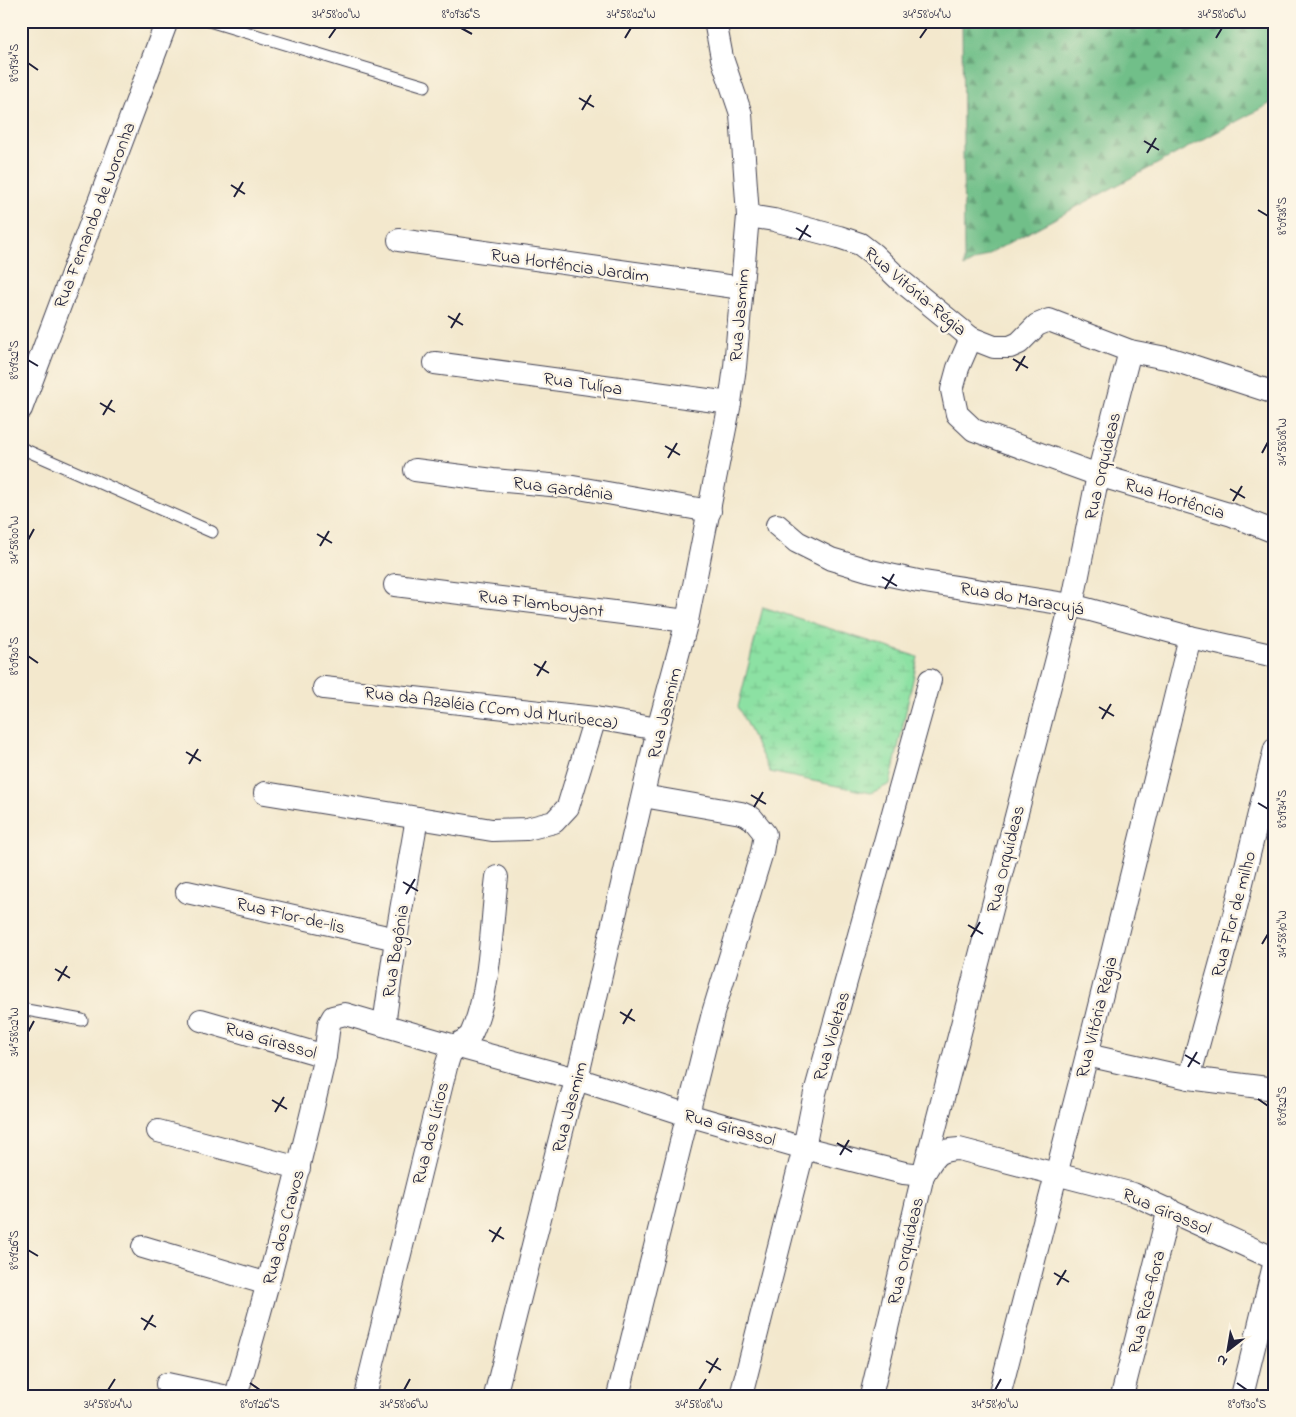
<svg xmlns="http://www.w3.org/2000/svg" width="1296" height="1417" font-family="'Indie Flower',sans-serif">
<defs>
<pattern id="forest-firs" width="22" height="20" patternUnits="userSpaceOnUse" patternTransform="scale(1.25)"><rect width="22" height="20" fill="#71bf89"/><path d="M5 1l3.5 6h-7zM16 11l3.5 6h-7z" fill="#5c9b71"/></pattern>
<pattern id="wetland-marsh" width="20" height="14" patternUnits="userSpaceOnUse" patternTransform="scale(1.25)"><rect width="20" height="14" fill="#8ce1a3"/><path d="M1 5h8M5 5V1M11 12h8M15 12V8" fill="none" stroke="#78c18d"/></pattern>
</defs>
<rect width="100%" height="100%" fill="#fcf5e5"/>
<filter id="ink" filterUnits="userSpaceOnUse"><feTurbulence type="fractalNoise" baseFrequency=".02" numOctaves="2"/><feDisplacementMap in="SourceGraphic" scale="10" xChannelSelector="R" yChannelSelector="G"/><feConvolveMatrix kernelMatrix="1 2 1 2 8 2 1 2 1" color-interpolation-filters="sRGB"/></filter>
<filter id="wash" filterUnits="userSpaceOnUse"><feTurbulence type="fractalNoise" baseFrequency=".0096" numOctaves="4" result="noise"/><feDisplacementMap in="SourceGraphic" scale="20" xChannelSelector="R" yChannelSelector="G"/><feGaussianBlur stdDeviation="1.12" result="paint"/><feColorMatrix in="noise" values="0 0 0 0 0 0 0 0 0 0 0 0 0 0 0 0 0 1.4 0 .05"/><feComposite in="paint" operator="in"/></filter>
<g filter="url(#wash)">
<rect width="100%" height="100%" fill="#f3e8cd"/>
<!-- forest -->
<polygon fill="url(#forest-firs)" stroke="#4a7062" points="962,21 1275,21 1275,101 964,267"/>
<!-- wetland -->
<polygon fill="url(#wetland-marsh)" stroke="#57826f" points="763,607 918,657 890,784 871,793 770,772 738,707"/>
</g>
<g filter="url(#ink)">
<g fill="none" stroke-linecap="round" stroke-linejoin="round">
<defs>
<g id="service">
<polyline points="209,21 425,86"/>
<polyline points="21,448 212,532"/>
<polyline points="21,1009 82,1020"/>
</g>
<g id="minor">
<polyline points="748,216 774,220 839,237 860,244 873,254 900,280 971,338 994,347 1010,347 1019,343 1037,325 1049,320 1130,351 1171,359 1275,393"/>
<polyline points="399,240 742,288"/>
<polyline points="971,338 958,368 952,390 957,414 974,430 1098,475 1232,515 1275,532"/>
<polyline points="435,363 730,403"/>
<polyline points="21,409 167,21"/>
<polyline points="415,470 493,480 573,487 710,511"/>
<polyline points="777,525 797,542 831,559 871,571 918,581 1072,605 1190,637 1275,656"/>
<polyline points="395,585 687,621"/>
<polyline points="324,688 595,718 658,729"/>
<polyline points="265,793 492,830 527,829 554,822 568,807 595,718"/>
<polyline points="187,892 396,939"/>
<path d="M201,1020L325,1056L329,1024L333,1017L345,1014L455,1046L577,1079L688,1115L804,1148L904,1173L923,1175C935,1156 935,1150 959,1149L1133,1194L1275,1259"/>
<polyline points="384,1025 396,939 417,818"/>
<polyline points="1087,1055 1189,1078 1275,1089"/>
<polyline points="1189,1078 1234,915 1275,749"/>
<polyline points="158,1131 299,1168"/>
<polyline points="143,1247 268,1284"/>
<polyline points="167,1384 223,1396"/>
<path d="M236,1396C269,1283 299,1170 325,1056"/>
<path d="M365,1396L446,1067C448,1060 450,1051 455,1046C461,1041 469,1040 472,1032C491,990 491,924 497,877"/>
<polyline points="495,1396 568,1107 577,1079 658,729 687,621 730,403 735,367 748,216 741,114 722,58 715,21"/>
<polyline points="618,1396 713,1013 762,852 765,834 752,818 741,813 643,796"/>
<polyline points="741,1396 804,1148 815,1093 930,680"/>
<polyline points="871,1396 923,1175 1068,616 1072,605 1098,475 1130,351"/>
<polyline points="999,1396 1087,1055 1190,637"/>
<polyline points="1122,1396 1169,1209"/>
<polyline points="1242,1396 1275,1261"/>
</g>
</defs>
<!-- service casing -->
<use href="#service" stroke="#414051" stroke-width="13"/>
<!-- minor casing -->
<use href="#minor" stroke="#414051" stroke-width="24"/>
<!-- service -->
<use href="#service" stroke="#fff" stroke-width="11"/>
<!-- minor -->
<use href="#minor" stroke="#fff" stroke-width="22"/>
</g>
</g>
<!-- ticks -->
<path fill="none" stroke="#22223b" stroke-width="2" d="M461,28L472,34M329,38L336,28M625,38L631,28M920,38L927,28M1216,38L1222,28M28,63L38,70M579,98L594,107M582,110L591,95M1144,141L1159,150M1147,153L1156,138M231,185L245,194M234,197L243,182M1258,210L1268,216M796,228L811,237M799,240L808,225M448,316L463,325M451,328L460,313M1013,359L1028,368M28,360L38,366M1016,371L1025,356M100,403L115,412M103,415L112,400M665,446L680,455M1262,453L1268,442M668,458L677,443M1230,489L1245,498M1233,501L1242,486M317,534L332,543M28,540L34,529M320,546L329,531M882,577L897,586M885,589L894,574M28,656L38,663M534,664L549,673M537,676L546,661M1099,707L1114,716M1102,719L1111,704M186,752L201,761M189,764L198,749M751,795L766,804M1258,803L1268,809M754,807L763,792M403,882L418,891M406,894L415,879M968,925L983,934M971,937L980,922M1262,944L1268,934M55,969L70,978M58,981L67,966M620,1012L635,1021M623,1024L632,1009M28,1032L34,1021M1185,1055L1200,1064M1188,1067L1197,1052M1258,1099L1268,1106M272,1100L287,1109M275,1112L284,1097M837,1143L852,1152M840,1155L849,1140M489,1230L504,1239M492,1242L501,1227M28,1250L38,1256M1054,1273L1069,1282M1057,1285L1066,1270M141,1318L156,1327M144,1330L153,1315M706,1361L721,1370M709,1373L718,1358M250,1383L260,1390M1237,1383L1247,1390M108,1390L115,1379M404,1390L410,1379M699,1390L706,1379M995,1390L1001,1379"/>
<g text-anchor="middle" stroke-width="5" stroke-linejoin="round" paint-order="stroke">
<!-- street labels -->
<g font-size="18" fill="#22223b" stroke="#fcf5e5">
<text transform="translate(94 215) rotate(-69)" y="6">Rua Fernando de Noronha</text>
<text transform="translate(570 265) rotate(8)" y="6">Rua Hortência Jardim</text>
<text transform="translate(916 291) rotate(40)" y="6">Rua Vitória-Régia</text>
<text transform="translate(739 315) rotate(-85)" y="6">Rua Jasmim</text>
<text transform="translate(583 383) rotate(8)" y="6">Rua Tulípa</text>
<text transform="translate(1102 466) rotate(-77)" y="6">Rua Orquídeas</text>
<text transform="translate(563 488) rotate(7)" y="6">Rua Gardênia</text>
<text transform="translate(1175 498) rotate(17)" y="6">Rua Hortência</text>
<text transform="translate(1022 598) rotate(10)" y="6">Rua do Maracujá</text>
<text transform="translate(541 603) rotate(7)" y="6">Rua Flamboyant</text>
<text transform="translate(491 707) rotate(7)" y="6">Rua da Azaléia (Com Jd Muribeca)</text>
<text transform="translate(664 713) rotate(-76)" y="6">Rua Jasmim</text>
<text transform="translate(1005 859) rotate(-76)" y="6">Rua Orquídeas</text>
<text transform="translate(1233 914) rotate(-75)" y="6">Rua Flor de milho</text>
<text transform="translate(291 915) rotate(13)" y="6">Rua Flor-de-lis</text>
<text transform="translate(395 951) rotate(-81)" y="6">Rua Begônia</text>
<text transform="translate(1096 1017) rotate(-76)" y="6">Rua Vitória Régia</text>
<text transform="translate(831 1036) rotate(-74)" y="6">Rua Violetas</text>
<text transform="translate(271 1040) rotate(16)" y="6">Rua Girassol</text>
<text transform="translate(569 1107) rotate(-75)" y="6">Rua Jasmim</text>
<text transform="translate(730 1127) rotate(16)" y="6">Rua Girassol</text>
<text transform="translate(430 1133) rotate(-76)" y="6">Rua dos Lírios</text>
<text transform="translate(1167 1211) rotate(23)" y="6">Rua Girassol</text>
<text transform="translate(283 1227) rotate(-75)" y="6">Rua dos Cravos</text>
<text transform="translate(905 1251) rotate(-77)" y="6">Rua Orquídeas</text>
<text transform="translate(1146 1302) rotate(-76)" y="6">Rua Rica-flora</text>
</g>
</g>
<!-- margin -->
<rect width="1296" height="1417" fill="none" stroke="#fcf5e5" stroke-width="55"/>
<!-- north arrow -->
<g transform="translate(1228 1350) rotate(211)" stroke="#fcf5e5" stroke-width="4" paint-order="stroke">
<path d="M0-4L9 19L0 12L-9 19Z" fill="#22223b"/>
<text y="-8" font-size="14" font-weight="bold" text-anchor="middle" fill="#22223b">N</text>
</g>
<rect x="28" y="28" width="1240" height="1362" fill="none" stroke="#22223b" stroke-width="2"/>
<g font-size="12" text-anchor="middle" fill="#22223b">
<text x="336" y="18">34°58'00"W</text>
<text x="461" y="18">8°09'36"S</text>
<text x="631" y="18">34°58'02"W</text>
<text x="927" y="18">34°58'04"W</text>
<text x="1222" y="18">34°58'06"W</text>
<text transform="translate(14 63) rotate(-90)" y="4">8°09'34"S</text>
<text transform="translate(1282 216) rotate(-90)" y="4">8°09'38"S</text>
<text transform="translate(14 360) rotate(-90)" y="4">8°09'32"S</text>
<text transform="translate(1282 442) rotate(-90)" y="4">34°58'08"W</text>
<text transform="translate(14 540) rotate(-90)" y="4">34°58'00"W</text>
<text transform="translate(14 656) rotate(-90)" y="4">8°09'30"S</text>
<text transform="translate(1282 809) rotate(-90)" y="4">8°09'34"S</text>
<text transform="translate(1282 934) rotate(-90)" y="4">34°58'10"W</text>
<text transform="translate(14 1032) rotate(-90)" y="4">34°58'02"W</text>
<text transform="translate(1282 1106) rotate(-90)" y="4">8°09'32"S</text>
<text transform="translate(14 1250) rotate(-90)" y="4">8°09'26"S</text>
<text x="108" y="1408">34°58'04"W</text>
<text x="260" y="1408">8°09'26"S</text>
<text x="404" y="1408">34°58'06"W</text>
<text x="699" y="1408">34°58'08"W</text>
<text x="995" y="1408">34°58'10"W</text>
<text x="1247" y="1408">8°09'30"S</text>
</g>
</svg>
